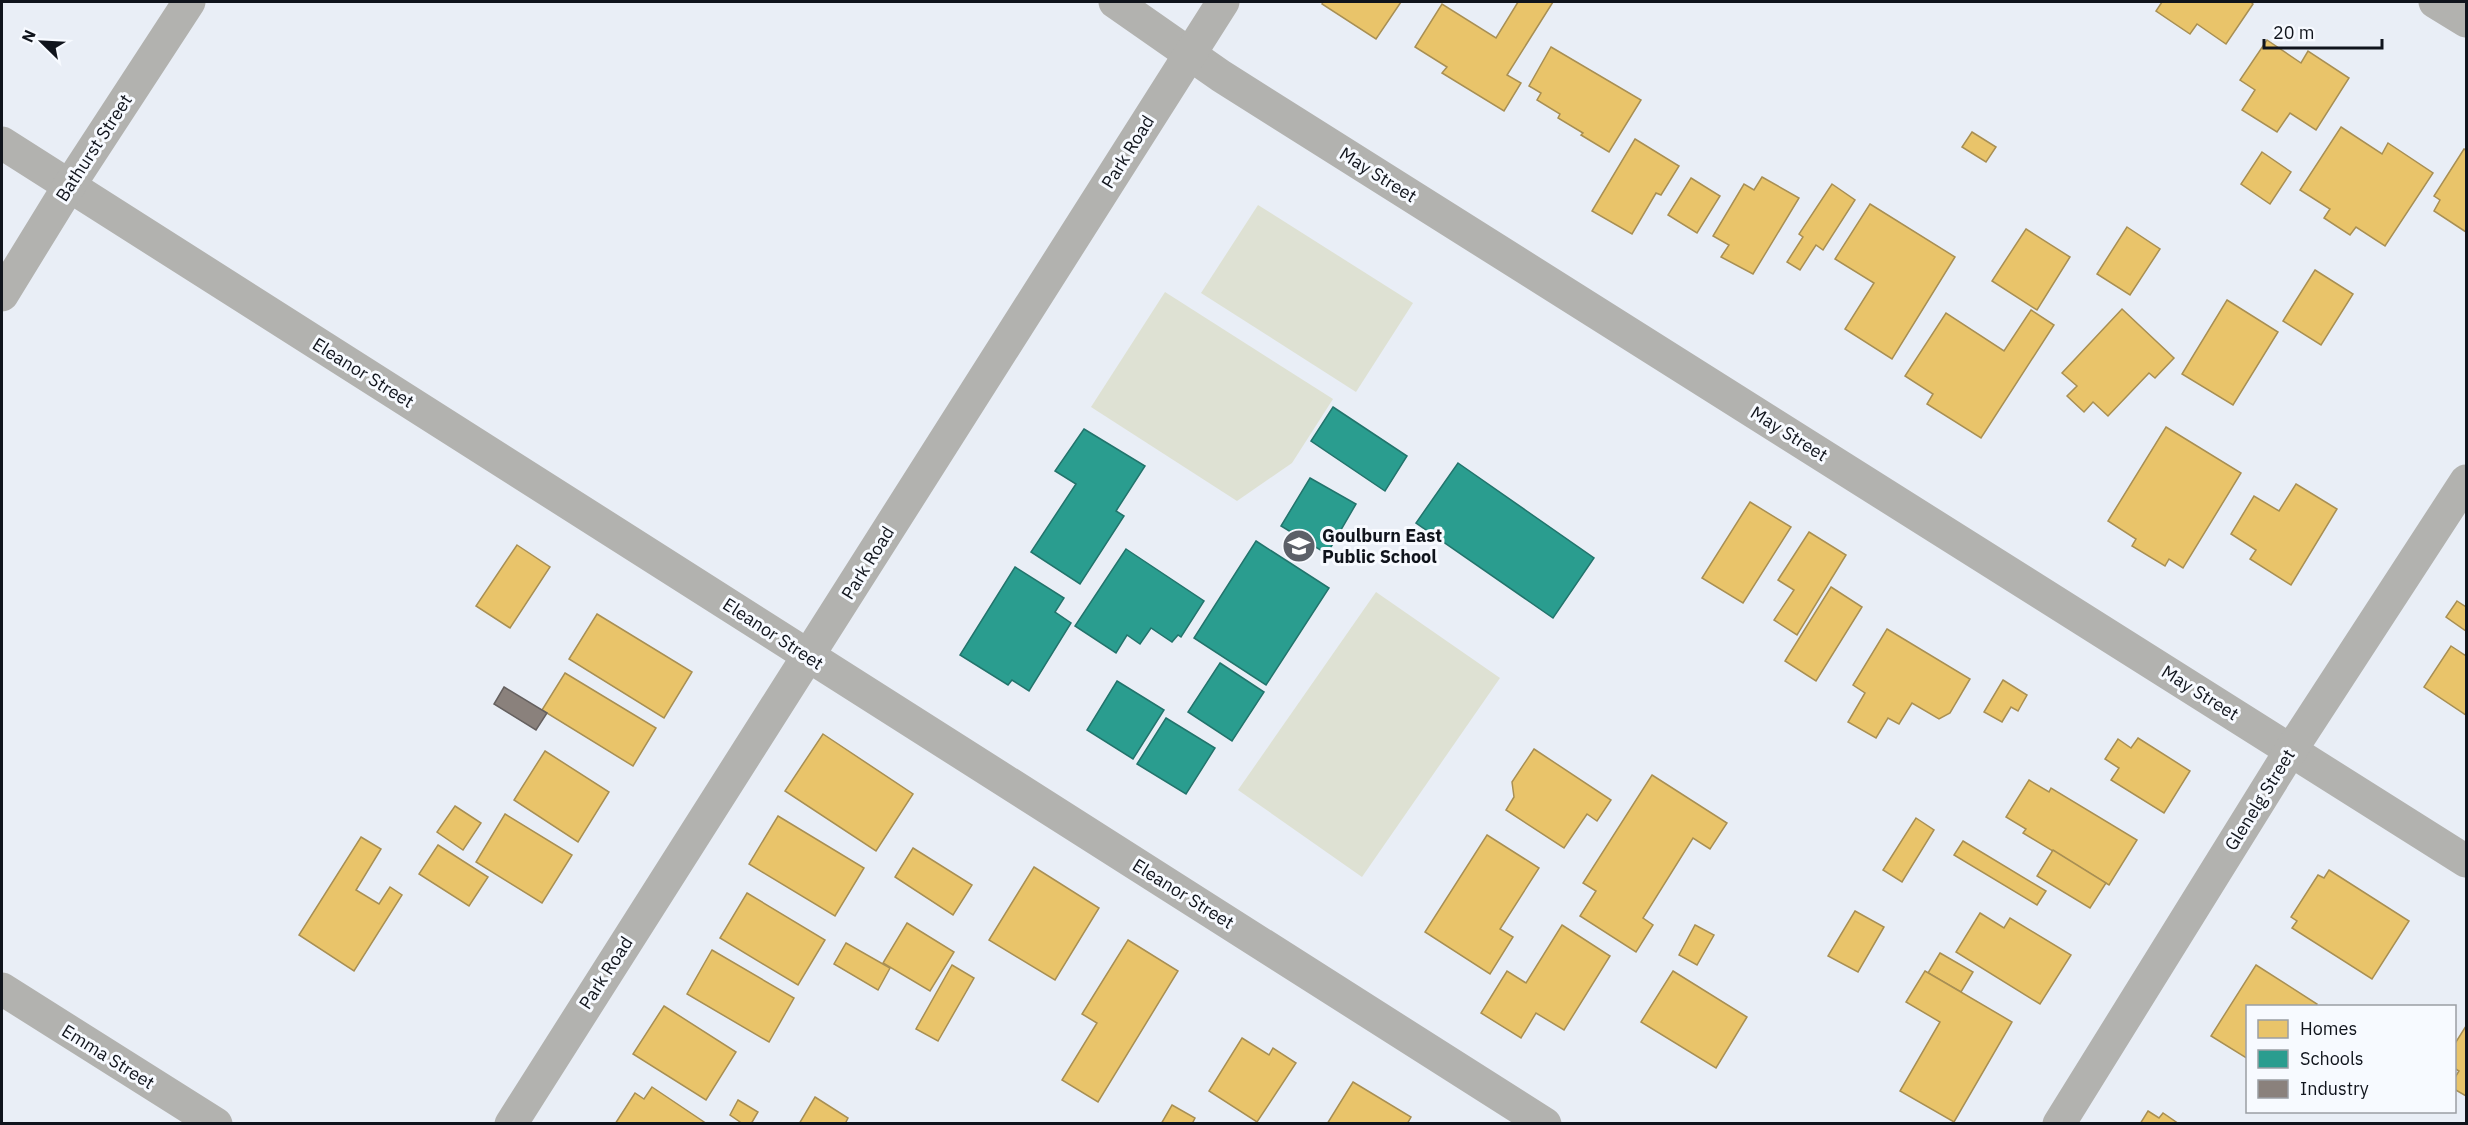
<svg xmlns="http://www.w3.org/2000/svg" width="2468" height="1125" font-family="'IBM Plex Sans',sans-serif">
<rect width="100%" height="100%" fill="#e9eef6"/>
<!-- green -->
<g fill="#dee1d3">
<polygon points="1258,205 1413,303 1356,392 1201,293"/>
<polygon points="1165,292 1333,399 1292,463 1237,501 1091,407"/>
<polygon points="1376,592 1500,678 1362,877 1238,790"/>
</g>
<!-- homes -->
<g fill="#e9c46a" stroke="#a88f53" stroke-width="1.5">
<polygon points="1323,2 1401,2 1376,39 1322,4"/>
<polygon points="1518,2 1553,2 1507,75 1521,83 1504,111 1442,73 1447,67 1415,47 1442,4 1496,38"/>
<polygon points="2162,2 2251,2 2253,4 2226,44 2197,24 2190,34 2156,11"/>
<polygon points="2267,40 2301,63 2308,51 2349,78 2316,130 2290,113 2277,132 2242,110 2255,90 2240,80"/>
<polygon points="1551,47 1641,100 1609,152 1581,135 1583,133 1558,118 1560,114 1537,100 1541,93 1529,86"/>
<polygon points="2341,127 2382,154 2388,143 2433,173 2385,246 2356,227 2350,235 2324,218 2330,209 2300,190"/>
<polygon points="1972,132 1996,147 1986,162 1962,147"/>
<polygon points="1635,139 1679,166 1661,195 1656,193 1632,234 1592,211"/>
<polygon points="2464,149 2466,150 2466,232 2434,211 2440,200 2434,196"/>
<polygon points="2262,152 2291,172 2270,204 2241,184"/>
<polygon points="1762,177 1799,198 1753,274 1721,257 1729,245 1713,236 1744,184 1754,190"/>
<polygon points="1691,178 1720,196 1697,233 1668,215"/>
<polygon points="1832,184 1855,200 1823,250 1816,245 1800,270 1787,262 1803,237 1799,234"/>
<polygon points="1870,204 1955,257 1892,359 1845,329 1874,283 1835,259"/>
<polygon points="2127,227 2160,249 2130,295 2097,274"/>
<polygon points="2026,229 2070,257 2037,310 1992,281"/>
<polygon points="2315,270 2353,294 2321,345 2283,321"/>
<polygon points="2227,300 2278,332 2233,405 2182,374"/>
<polygon points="2122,309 2174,358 2155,378 2149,373 2108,416 2093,402 2084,412 2067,396 2077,386 2062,373"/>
<polygon points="2031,310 2054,325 1981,438 1927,404 1933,394 1905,376 1946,313 2004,351"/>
<polygon points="2166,427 2241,473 2183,568 2169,559 2165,566 2132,546 2136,539 2108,521"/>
<polygon points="2296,484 2337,509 2291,585 2250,559 2256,550 2231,534 2254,496 2279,511"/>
<polygon points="1750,502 1791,527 1743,603 1702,578"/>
<polygon points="1809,532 1846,555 1797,635 1774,620 1794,590 1778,580"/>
<polygon points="517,545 550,567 510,628 476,606"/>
<polygon points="1831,587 1862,607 1816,681 1785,661"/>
<polygon points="2457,601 2466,607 2466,631 2446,617"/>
<polygon points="597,614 692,672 664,718 569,659"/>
<polygon points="1887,629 1970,679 1950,713 1939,719 1912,703 1899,724 1888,718 1876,738 1848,722 1865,693 1853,685"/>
<polygon points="2451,646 2466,656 2466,715 2424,687"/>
<polygon points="565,673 656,728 633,766 542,710"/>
<polygon points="2003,680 2027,695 2018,711 2011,707 2002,722 1984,712"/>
<polygon points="823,734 913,794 876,851 785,791"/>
<polygon points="2138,738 2190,771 2164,813 2111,780 2119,768 2105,759 2118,739 2131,748"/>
<polygon points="1534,749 1611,800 1597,821 1587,814 1564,848 1506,810 1514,797 1512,782"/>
<polygon points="545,751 609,792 578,842 514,800"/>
<polygon points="1652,775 1727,823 1710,849 1693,838 1643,918 1653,925 1636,952 1580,916 1596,891 1583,883"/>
<polygon points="2029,780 2049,792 2051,788 2137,840 2109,885 2023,833 2026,829 2006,817"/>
<polygon points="455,806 481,823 463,850 437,832"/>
<polygon points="505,814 572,855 542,903 476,862"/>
<polygon points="778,816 864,868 835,916 749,864"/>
<polygon points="1916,818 1934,830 1902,882 1883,870"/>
<polygon points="1487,835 1539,868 1500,929 1513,937 1490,974 1425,932"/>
<polygon points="361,837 381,849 356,890 379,904 390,887 402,895 354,971 299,935"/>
<polygon points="1963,841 2046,891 2037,905 1954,855"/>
<polygon points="438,845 488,877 469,906 419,874"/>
<polygon points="913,848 972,885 953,915 895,877"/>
<polygon points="2053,850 2106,883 2090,908 2037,876"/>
<polygon points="1034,867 1099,908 1055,980 989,940"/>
<polygon points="2329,870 2409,921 2372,979 2292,928 2297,921 2291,917 2318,875 2324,878"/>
<polygon points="747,893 825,940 798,985 720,938"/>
<polygon points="1855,911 1884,927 1858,972 1828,956"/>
<polygon points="1980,913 2004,928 2010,918 2071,955 2040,1004 1956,952"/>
<polygon points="907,923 954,952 930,991 883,963"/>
<polygon points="1562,925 1610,956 1564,1030 1536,1013 1521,1038 1481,1013 1507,971 1526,983"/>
<polygon points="1695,925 1714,935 1697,965 1679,955"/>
<polygon points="1128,940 1178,971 1098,1102 1062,1080 1097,1023 1082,1014"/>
<polygon points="846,943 890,968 878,990 834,964"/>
<polygon points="712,950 794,998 769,1042 687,994"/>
<polygon points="1940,953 1973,972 1961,992 1928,973"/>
<polygon points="952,965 974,978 938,1041 916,1029"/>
<polygon points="2256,965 2317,1004 2316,1006 2248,1006 2248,1059 2211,1036"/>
<polygon points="1673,971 1747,1017 1716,1068 1641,1022"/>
<polygon points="1925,971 2012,1022 1954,1122 1900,1091 1940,1022 1906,1002"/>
<polygon points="664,1006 736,1052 706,1100 633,1054"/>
<polygon points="2466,1026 2466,1096 2454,1089 2454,1079 2459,1071 2454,1068 2454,1045"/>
<polygon points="1242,1038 1269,1055 1273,1048 1296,1063 1257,1122 1209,1091"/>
<polygon points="1353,1082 1411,1117 1407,1124 1327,1124"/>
<polygon points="652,1087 707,1124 615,1124 635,1093 644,1099"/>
<polygon points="815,1097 848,1118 845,1124 799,1124"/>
<polygon points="738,1100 758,1112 751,1124 743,1124 730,1115"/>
<polygon points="1172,1105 1195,1118 1192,1124 1161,1124"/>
<polygon points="2148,1111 2159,1118 2163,1113 2179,1124 2140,1124"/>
</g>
<!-- schools -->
<g fill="#2a9d8f" stroke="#22746c" stroke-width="1.5">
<polygon points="1333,407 1407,456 1385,491 1311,441"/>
<polygon points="1084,429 1145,466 1116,511 1124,516 1080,584 1031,552 1076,484 1055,471"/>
<polygon points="1458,463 1594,558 1553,618 1416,523"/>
<polygon points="1310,478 1356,504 1327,554 1281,526"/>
<polygon points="1256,541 1329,588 1266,685 1194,638"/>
<polygon points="1126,549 1204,601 1181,637 1178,635 1172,642 1151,628 1140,644 1127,635 1116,653 1075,626"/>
<polygon points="1015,567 1064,598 1055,612 1071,623 1029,691 1012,680 1008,685 960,655"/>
<polygon points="1220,663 1264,692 1232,741 1188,712"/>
<polygon points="1117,681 1164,710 1133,759 1087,730"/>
<polygon points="1166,718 1215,748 1186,794 1137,764"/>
</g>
<!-- industry -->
<polygon fill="#8a817c" stroke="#65605f" stroke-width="1.5" points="504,687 547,713 536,730 494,704"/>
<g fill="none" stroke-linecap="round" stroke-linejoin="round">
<!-- minor -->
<g stroke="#b2b2af" stroke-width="33">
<polyline points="1115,2 1221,76 2466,861"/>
<polyline points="2435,2 2466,21"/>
<polyline points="2,143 1545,1124"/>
<polyline points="2,295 69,186 189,2"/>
<polyline points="2,989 216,1124"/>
<polyline points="2059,1124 2291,750 2466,481"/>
</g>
<!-- tertiary -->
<polyline stroke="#b2b2af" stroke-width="33" points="511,1124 1223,2"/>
</g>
<!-- icons -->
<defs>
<symbol id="school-disc" viewBox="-11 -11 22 22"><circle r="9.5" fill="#5c6068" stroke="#f7faff"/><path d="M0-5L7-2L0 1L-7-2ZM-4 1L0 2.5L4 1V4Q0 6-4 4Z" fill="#fff"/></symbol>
</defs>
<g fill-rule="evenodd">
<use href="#school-disc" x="1280" y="527" width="38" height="38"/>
</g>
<g text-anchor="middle" stroke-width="6" stroke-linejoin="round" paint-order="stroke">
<!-- street labels -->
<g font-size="18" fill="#10141c" stroke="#f7faff">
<text transform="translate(94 148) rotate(-57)" y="6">Bathurst Street</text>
<text transform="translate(1128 152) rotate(-58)" y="6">Park Road</text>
<text transform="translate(1378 175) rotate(32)" y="6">May Street</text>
<text transform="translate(363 373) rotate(32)" y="6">Eleanor Street</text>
<text transform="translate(1789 434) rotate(32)" y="6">May Street</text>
<text transform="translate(868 563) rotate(-58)" y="6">Park Road</text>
<text transform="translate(773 634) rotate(33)" y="6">Eleanor Street</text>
<text transform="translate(2200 693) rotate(32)" y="6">May Street</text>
<text transform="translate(2260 800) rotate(-58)" y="6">Glenelg Street</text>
<text transform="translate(1183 894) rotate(32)" y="6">Eleanor Street</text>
<text transform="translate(606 973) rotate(-57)" y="6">Park Road</text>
<text transform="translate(108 1057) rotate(32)" y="6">Emma Street</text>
</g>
<!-- poi labels -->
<g font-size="18" font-weight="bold" fill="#10141c" stroke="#f7faff" text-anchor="start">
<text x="1322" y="542">Goulburn East<tspan x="1322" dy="21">Public School</tspan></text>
</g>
</g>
<!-- border -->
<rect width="2468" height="1125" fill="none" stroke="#10141c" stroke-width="6"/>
<!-- legend -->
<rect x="2246" y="1005" width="210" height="108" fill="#f7faff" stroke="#9b9ea4" stroke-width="1.5"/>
<rect x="2258" y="1020" width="30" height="18" fill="#e9c46a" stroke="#9b9ea4" stroke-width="1.5"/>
<text x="2300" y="1035" font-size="18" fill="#10141c">Homes</text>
<rect x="2258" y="1050" width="30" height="18" fill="#2a9d8f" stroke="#9b9ea4" stroke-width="1.5"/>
<text x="2300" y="1065" font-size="18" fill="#10141c">Schools</text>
<rect x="2258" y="1080" width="30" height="18" fill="#8a817c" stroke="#9b9ea4" stroke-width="1.5"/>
<text x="2300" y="1095" font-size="18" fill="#10141c">Industry</text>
<!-- north arrow -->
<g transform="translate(42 42) rotate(294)" stroke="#f7faff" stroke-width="4.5" paint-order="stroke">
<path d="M0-4.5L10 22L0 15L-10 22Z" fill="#10141c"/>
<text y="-9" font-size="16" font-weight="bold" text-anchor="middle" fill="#10141c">N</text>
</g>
<!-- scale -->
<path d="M2264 39v9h118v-9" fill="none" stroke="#10141c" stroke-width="3"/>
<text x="2273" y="39" font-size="18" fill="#10141c" stroke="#f7faff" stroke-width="4.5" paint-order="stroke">20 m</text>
</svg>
